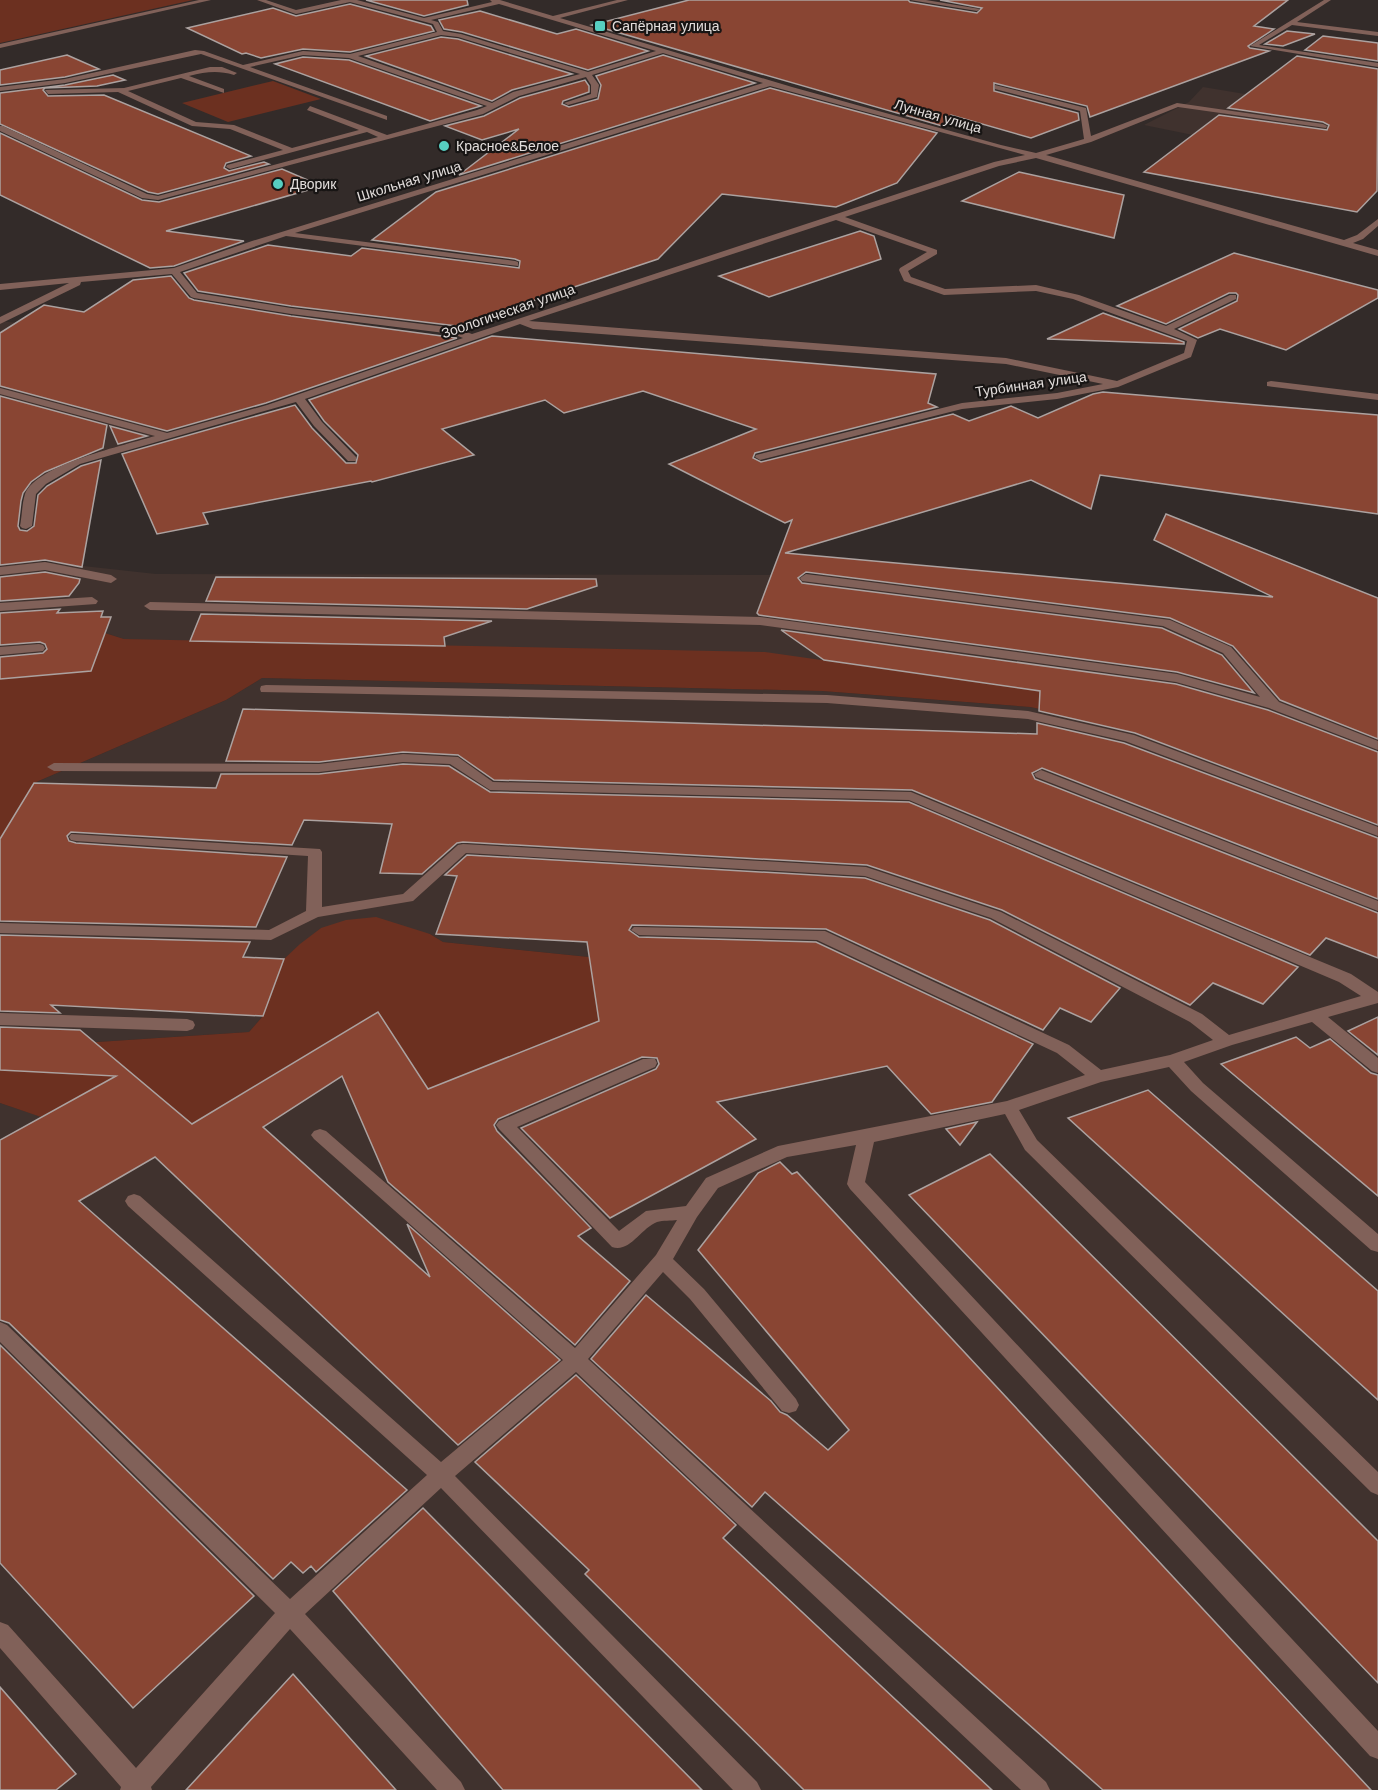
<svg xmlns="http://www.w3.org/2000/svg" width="1378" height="1790" font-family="'Work Sans',sans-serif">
<rect width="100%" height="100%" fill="#332b29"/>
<!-- built -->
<g fill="#40322e">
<polygon points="1203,87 1378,116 1378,178 1185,140 1193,135 1144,125 1189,102"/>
<polygon points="0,321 17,323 266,401 239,412 73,459 29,488 6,520 19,559 156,574 846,575 851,559 1118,583 1378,696 1378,792 1166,709 124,639 105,633 91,671 0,679"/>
<polygon points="262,678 822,691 1030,707 1131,728 1378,822 1378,1790 0,1790 0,1103 42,1117 128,1070 378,1012 589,957 443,942 430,934 321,928 284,959 263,1016 249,1032 67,1044 0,1070 0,839 34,783 226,700"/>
</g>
<!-- green -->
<g fill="#6c3020">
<polygon points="0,0 193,0 0,43"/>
<polygon points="273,81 321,99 228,122 182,103"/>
<polygon points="105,633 124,639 765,652 1166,709 1378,792 1131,728 1030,707 822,691 262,678 226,700 34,783 0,839 0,679 91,671"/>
<polygon points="376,917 430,934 443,942 589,957 599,1021 428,1089 378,1012 192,1124 128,1070 41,1117 0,1103 0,1070 67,1044 249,1032 263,1016 284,959 300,944 321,928 346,920"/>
</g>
<!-- building -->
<g fill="#894533" stroke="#aca2a0" stroke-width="1.5">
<polygon points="366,0 467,0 468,5 424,16"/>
<polygon points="689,0 908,0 910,2 977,13 982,8 940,0 1288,0 1254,26 1274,29 1248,46 1250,48 1269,51 1090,117 1087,106 994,83 994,91 1078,113 1079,120 1031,138 951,115 942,126 592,25"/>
<polygon points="350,4 431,26 434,31 350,52 303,49 261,58 246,53 242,54 187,28 273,8 296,16"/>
<polygon points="480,11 557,34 576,29 648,51 588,70 462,32 444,29 439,20"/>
<polygon points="1287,31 1315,34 1283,46 1265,44"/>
<polygon points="1323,36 1378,43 1378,61 1305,50"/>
<polygon points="441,37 458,39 572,74 512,90 492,101 366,56"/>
<polygon points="67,55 99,69 65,77 0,85 0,70"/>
<polygon points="663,55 755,83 459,175 519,129 482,140 445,126 484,116 520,98 585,80 589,86 589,92 563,101 562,104 569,107 598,99 601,85 596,76"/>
<polygon points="1297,56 1378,69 1377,191 1357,212 1144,172 1219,115 1327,130 1329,125 1323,122 1228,108"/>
<polygon points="303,57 349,60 481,106 430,121 275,64"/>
<polygon points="113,75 125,80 97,86 45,88 43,90 48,96 104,95 251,156 226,163 224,168 229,171 264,162 269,164 158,194 148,192 0,124 0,93 65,85"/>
<polygon points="770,88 937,133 897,183 836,207 722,194 658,259 457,326 291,306 198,291 184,273 268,245 351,256 362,248 519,268 520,261 515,259 372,240 436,192"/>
<polygon points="0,133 142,200 159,202 282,169 322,186 166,231 244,241 174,266 150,268 0,195"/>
<polygon points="1019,172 1124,195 1114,238 962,201"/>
<polygon points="860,231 874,236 881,259 769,297 719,276"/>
<polygon points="1234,253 1378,290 1378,298 1286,350 1220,329 1198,338 1179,329 1237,301 1238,295 1236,293 1229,293 1166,324 1117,306"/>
<polygon points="171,276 189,298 194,300 291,316 457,338 266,403 167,431 0,386 0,333 44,305 84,312 133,280"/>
<polygon points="1103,313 1184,342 1184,344 1047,339"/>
<polygon points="492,336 936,374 928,403 937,407 755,453 753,458 761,462 953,414 969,421 1011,406 1038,418 1093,394 1103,392 1378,415 1378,514 1100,475 1091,509 1031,480 785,553 1273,597 1154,540 1166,514 1378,598 1378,739 1280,700 1233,646 1170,618 806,572 798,578 802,583 1162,628 1222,655 1254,693 1177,672 759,615 757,613 792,520 785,523 669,464 756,429 643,391 564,413 545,400 442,429 474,455 372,482 371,481 203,513 208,524 157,534 122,454 295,405 312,428 346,463 356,463 358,455 324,421 309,400"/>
<polygon points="0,396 107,425 103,448 45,472 31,482 23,493 21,501 18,526 20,530 27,531 34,526 38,495 47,486 81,466 101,460 82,567 45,560 0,565"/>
<polygon points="110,426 147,436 118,444"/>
<polygon points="45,572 80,579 79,583 69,596 0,601 0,577"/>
<polygon points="216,577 596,579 597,586 527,609 206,601"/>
<polygon points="60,609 57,613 103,611 101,617 111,617 91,671 0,679 0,657 43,653 47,649 45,644 40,642 0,645 0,613"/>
<polygon points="201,614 492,621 444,637 445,646 190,641"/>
<polygon points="781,630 1176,684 1268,710 1378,752 1378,825 1135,733 1039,711 1040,691 824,660"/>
<polygon points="243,709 1037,734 1037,723 1124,743 1378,838 1378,899 1042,768 1032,773 1035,779 1378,913 1378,958 1326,938 1310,955 912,790 494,780 458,755 403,752 319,762 226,761"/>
<polygon points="403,764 449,766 490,792 909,802 1298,967 1263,1004 1213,983 1190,1005 1002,910 867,865 463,842 457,843 422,874 380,873 392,824 304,820 292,845 71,832 67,836 69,841 76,843 287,857 256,927 0,921 0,839 34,783 216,788 221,774 319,774"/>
<polygon points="467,855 865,878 990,920 1120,988 1091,1022 1060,1008 1043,1030 826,929 632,925 629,930 639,937 816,942 1033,1044 992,1102 931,1114 887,1066 717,1102 756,1139 610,1218 521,1128 656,1069 659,1064 657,1058 642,1057 498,1119 494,1125 497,1131 591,1228 578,1236 630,1281 575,1345 388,1182 342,1076 263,1127 430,1277 407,1224 560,1360 458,1445 155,1157 79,1201 407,1490 316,1572 311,1566 303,1573 291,1562 273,1579 9,1323 0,1320 0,1140 116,1076 0,1070 0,1027 80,1030 192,1124 378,1012 428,1089 599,1021 587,942 436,934 457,876 445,875"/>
<polygon points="0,935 250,942 243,957 284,959 263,1016 51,1005 60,1013 0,1011"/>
<polygon points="1378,1017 1378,1055 1348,1031"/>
<polygon points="1296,1037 1310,1048 1330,1039 1371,1073 1378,1075 1378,1196 1221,1064"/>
<polygon points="1148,1090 1378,1291 1378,1400 1068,1118"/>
<polygon points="977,1122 960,1145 946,1129"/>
<polygon points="990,1154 1378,1541 1378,1683 909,1195"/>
<polygon points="780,1162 792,1174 797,1172 1371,1790 1103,1790 765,1492 752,1507 591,1359 646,1295 771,1401 780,1412 787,1415 828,1450 849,1430 698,1250 758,1173"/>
<polygon points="0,1345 254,1596 133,1708 0,1563"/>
<polygon points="576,1375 736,1525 723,1538 992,1790 804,1790 585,1574 589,1570 475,1462"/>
<polygon points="423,1508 702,1790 503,1790 333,1591"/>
<polygon points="293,1674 396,1790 186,1790"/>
<polygon points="0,1687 76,1774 56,1790 0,1790"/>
</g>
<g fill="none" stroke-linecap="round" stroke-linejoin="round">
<!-- minor -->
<g fill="#816159" fill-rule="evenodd">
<polygon points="199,0 211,0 0,48 0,44"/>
<path d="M257,0H266L296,10L341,0H357L424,18L492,2L490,0H500L553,16L617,0H628L560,18L792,87L1001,145L1036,153L1084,139L1080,111L995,89V85L1086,108L1091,136L1177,103L1323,124L1327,126L1326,128L1178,107L1091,142L1046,155L1344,240L1357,235L1378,219V226L1363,239L1353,243L1378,250V256L1036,158L999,166L845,217L937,250V254L908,271L911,277L945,289L1036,285L1079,295L1166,326L1230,295H1236V299L1174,329L1197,340L1191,357L1118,387L1057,399L962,409L760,460L755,457L756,455L962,403L1057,393L1103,384L1006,364L533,329L520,324L305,399L322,422L356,457V461H348L314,426L296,402L80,464L46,484L36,494L32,526L26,529L22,528L20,526C22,516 22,503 25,494C37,464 126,445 155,436L0,394V388L167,433L267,405L463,338L453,334L291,314L194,298L191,297L172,274L81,282L80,285L0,324V317L69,283L0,290V284L174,268L252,241L763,83L663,53L592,75L599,85L597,97L568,105L564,103L591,94V85L586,77L519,96L483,114L158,200L142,198L0,131V126H3L147,194L158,196L378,137L367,132L230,169L226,167L227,165L283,150L230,129L192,126L118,92L48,94L45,90L124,88L210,67H222L237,73L234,75C217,70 206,72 189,76L224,89V93L181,78L128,91L196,122L234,125L292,148L359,130L307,110L310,106L387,135L477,110L487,106L349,58L303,55L250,67L387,116V120L201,54L65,83L0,91V87L65,79L195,50L204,51L243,65L303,51L350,54L437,32L433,24L350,2L296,14ZM499,4L656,51L588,72L461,34L443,31L438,22L431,20ZM441,35L458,37L580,74L513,92L492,103L358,56ZM770,86L1025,155L994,162L472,334L455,328L291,308L197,293L180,272L286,236L518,266V262L515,261L295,233ZM836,220L927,252L900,268L899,270L904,281L944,295L1036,291L1073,299L1187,341L1184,353L1117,381L1006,358L529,321Z"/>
<polygon points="910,0 926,0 980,9 977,11"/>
<polygon points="1324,0 1331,0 1297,22 1378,32 1378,36 1292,25 1259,45 1378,63 1378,67 1250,46"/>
<polygon points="1271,381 1378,394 1378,400 1267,386 1267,382"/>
<polygon points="45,562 111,575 117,579 111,583 45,570 0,575 0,567"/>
<polygon points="806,574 1170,620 1231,647 1279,702 1378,741 1378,750 1269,708 1176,682 760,625 150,610 144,606 150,602 760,617 1177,674 1260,697 1223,653 1163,626 802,581 800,578"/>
<polygon points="92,597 98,601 96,604 0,611 0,603"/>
<polygon points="39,644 43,645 45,648 43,651 0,655 0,647"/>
<polygon points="266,685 827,695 1028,711 1134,735 1378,827 1378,836 1125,741 1028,719 827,703 261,692 260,689 261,686"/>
<path d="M403,754L458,757L493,782L911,792L1351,974L1378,992V1003L1328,1017L1378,1058V1073L1372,1071L1312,1022L1232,1045L1184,1062L1203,1083L1378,1234V1252L1371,1250L1191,1091L1169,1067L1101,1082L1019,1110L1037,1140L1378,1472V1495L1371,1492L1025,1150L1005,1114L874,1142L865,1182L1378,1731V1759L1370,1756L850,1189L847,1184L856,1145L787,1157L718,1188L697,1217L673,1259L704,1289L796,1399L799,1405L796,1411L789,1413L782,1411L690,1299L663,1272L588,1359L1046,1782L1050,1790H1021L576,1372L455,1476L757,1782L761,1790H733L441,1488L305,1614L461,1782L465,1790H437L290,1629L151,1787L152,1790H120L121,1787L0,1648V1622L8,1625L136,1768L275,1613L0,1342V1322L7,1325L290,1599L427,1475L128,1206L125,1201L128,1196L134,1194L140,1196L441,1462L563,1360L314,1139L311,1135L314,1131L320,1129L326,1131L575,1348L656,1255L677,1220C671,1221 663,1220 657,1222C641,1228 630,1253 612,1247L499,1129L496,1125L499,1121L643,1059H655L657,1063L655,1067L517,1127L619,1231L646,1211L686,1206L706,1178L778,1146L1007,1101L1085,1075L1057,1053L817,940L639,935L631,930L634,927L825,931L1069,1045L1101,1070L1170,1055L1213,1040L1190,1022L991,918L865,876L466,853L413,901L318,917L271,940L0,933V923L269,930L306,911L308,856L76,841L71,840L69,837L71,834L320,849L322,852V907L403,894L458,845L463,844L866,867L1001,912L1202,1014L1229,1035L1361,996L1339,982L909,800L490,790L450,764L403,762L319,772L54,771L47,767L54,763L319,764Z"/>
<polygon points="1041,770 1378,901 1378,911 1036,777 1034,774"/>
<polygon points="0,1013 187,1019 193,1021 195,1025 193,1029 187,1031 0,1025"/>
</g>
</g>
<!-- markers -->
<g fill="#57cec1" stroke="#181514" stroke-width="2">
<rect x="594" y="20" width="12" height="12" rx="3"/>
<circle cx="444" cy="146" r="6"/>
<circle cx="278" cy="184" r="6"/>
</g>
<g text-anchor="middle" stroke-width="4.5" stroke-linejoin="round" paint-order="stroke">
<!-- far-poi labels -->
<g font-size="14" fill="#e2dddb" stroke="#181514" text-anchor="start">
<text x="612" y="31">Сапёрная улица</text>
<text x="456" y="151">Красное&amp;Белое</text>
<text x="290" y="189">Дворик</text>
</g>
<!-- far-street labels -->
<g font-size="14" fill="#e2dddb" stroke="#181514">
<text transform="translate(938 116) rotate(16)" y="5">Лунная улица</text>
<text transform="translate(409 181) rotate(-17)" y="5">Школьная улица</text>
<text transform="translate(508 311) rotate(-19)" y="5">Зоологическая улица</text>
<text transform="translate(1031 384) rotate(-8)" y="5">Турбинная улица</text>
</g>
</g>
</svg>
